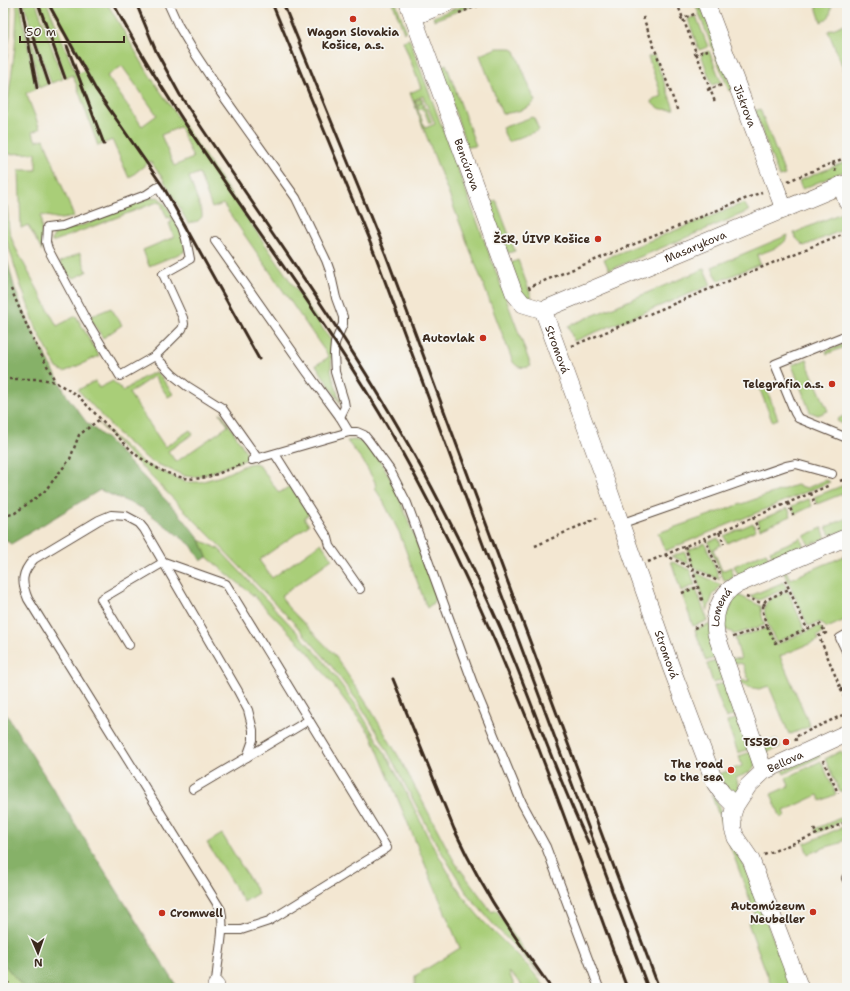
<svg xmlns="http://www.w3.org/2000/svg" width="850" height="991" font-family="'Shantell Sans',sans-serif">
<rect width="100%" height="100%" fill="#f6f6f2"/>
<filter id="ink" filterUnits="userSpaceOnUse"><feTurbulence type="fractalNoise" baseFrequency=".025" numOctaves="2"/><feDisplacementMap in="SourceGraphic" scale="8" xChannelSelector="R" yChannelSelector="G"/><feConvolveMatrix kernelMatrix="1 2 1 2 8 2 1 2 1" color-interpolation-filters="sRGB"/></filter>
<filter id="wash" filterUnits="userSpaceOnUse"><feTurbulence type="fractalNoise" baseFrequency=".012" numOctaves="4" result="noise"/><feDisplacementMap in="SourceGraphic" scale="16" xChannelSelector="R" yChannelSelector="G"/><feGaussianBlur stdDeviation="0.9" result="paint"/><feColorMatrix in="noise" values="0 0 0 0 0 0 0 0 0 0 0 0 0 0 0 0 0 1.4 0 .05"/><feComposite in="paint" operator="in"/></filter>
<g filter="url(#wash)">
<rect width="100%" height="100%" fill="#f3e7d2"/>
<!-- green -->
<g fill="#a9ce78" stroke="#727c4b" fill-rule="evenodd">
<polygon points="3,3 11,3 10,35 8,46 3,27"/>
<polygon points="16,3 20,3 36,89 26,93 40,129 32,132 36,141 44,139 74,217 61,219 41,215 42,251 28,225 21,228 19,170 36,170 36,153 6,154 7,183 4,184 5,206 7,206 9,230 14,245 57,326 76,316 99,356 64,372 57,368 37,330 20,283 5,235 3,219 3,140 15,47 17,11"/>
<polygon points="24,3 36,3 63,79 51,83 32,31"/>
<path d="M39,3H47L76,74L87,70L50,3H107L150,76L332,342L331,371L341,404L316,365L329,357L223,204L212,208L199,173L189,177L202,213V217L198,221L188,223L162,177L150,161L129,178L112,140L98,146L73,75L66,78ZM122,66L157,115L142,126L107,76ZM180,127L193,158L174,166L161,135Z"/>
<polygon points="393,3 396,3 406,30 404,33"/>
<polygon points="469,3 479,3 434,20 433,17"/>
<polygon points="695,3 700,3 733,90 729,91"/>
<path d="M815,3H832C830,14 832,17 821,22Z"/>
<polygon points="696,16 708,47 699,50 688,19"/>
<polygon points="847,23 847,77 828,31"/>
<polygon points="27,27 48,84 39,88"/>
<path d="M409,39L410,41L531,366C524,369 517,368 513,362L410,93L421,88L403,41ZM423,96L435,124L425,128L414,100Z"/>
<path d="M497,48H510L515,51L535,101C528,111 513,112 502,114L480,55Z"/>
<polygon points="709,51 721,82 712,85 701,54"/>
<path d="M654,55L674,109C665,110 656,110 651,101L662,96L648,57Z"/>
<polygon points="446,64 476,146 467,147 440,67"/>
<polygon points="422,98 423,101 420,102 424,103 425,105 422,107 426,108 432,123 429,123 424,110 418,109 417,106 420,104 416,104 415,101"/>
<polygon points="760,109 785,175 779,177 755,111"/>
<polygon points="532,117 534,118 539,130 508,142 502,128"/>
<polygon points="847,161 847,170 802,189 799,181"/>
<path d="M158,197C169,205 188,239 184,252L149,266L143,250L174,237L169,223L172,222L170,217L167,218L160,201L52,242V239L54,235L62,231L87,224L148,198Z"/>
<polygon points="496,200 515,251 508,253 488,204"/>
<polygon points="744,203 749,211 609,270 604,259"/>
<polygon points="846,211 847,228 804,246 796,238 794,233"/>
<path d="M788,235C786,247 766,251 757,255L760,264L719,281L715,274L712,267Z"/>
<path d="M80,253L87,272L74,278C65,274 63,270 60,262Z"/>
<polygon points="518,260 532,298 523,296 511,263"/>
<polygon points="704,269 711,285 574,341 568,326"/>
<polygon points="111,308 122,325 103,338 89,317"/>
<polygon points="847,343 847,346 827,354 826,351"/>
<polygon points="807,359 808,362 807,363 828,411 818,415 810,412 792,365"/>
<polygon points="156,372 161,377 173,394 168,397 154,376 129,393 165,447 190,430 193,434 168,451 176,462 228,426 220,413 222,414 250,458 207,474 194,477 185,476 150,461 123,439 78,390 95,381 99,388 113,381 123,391 144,377"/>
<polygon points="765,385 778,419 772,421 759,387"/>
<polygon points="843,416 844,417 847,416 847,426 837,421 838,419"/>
<polygon points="97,422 143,463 185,482 200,482 221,476 248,464 255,463 259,465 279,493 290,486 309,514 304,518 309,525 259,560 272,578 321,543 332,559 281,596 287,606 334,654 371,710 400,759 454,861 492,912 496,910 542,977 521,953 493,924 468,895 436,843 380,737 359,703 326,659 293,622 215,541"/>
<path d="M354,440C359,441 364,442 367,446C389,466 401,503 412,530C420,551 428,572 436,594L433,603L427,608L399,532L383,501L376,490L375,482L363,461L347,441Z"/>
<polygon points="826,480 830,482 665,551 658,533 796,485 807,488"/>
<polygon points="844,485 847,492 817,504 814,497"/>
<polygon points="809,499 812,506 795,514 792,506"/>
<polygon points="788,508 791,516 760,529 757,521"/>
<polygon points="847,518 847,530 830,535 826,527"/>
<polygon points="753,523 756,530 727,543 724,536"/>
<polygon points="822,528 826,538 809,545 804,536"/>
<polygon points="718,538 721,545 713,549 722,571 731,567 734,577 728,580 724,580 708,542"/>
<polygon points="801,538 804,548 774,560 770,551"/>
<polygon points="200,540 219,549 323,660 356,705 389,760 411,802 427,835 455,884 471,907 483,921 528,966 546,988 523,988 519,981 509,972 515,988 415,988 415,976 460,948 371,735 309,653 254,596 207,557"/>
<polygon points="705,543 720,580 693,567 688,550"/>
<polygon points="685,552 689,564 671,556"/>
<polygon points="766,552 770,562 739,575 738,574 734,566"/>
<polygon points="847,555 847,619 827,628 820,622 809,626 808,626 783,570 785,569 790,579"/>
<polygon points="671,561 690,570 695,585 681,591"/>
<polygon points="695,572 721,585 713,595 707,611"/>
<polygon points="784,582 787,588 759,600 750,596"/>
<polygon points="696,589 708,621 693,626 682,594"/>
<path d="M788,591L805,630L776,642C772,632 758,610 768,601C773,596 782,594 788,591Z"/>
<polygon points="734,593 761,606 762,616 765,625 733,635 733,633 723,628 722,610 728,613 732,605 726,602"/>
<polygon points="710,624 720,656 706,661 695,630"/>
<polygon points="819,626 824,632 817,636 819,640 780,656 810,726 791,734 791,733 789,734 769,686 759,689 748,687 738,680 749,681 743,664 731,662 730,658 741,659 735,638 767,628 775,645"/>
<polygon points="721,659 727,678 713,683 707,664"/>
<polygon points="728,681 740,713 726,718 714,686"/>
<polygon points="741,717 752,748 738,753 727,722"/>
<polygon points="776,739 780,747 764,753 763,744"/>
<path d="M754,751C756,773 754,770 736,778L740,791L732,793L728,792L719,774L742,766L739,756Z"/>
<polygon points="841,751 847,764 847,789 840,792 825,759"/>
<polygon points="819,754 820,757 784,774 782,771"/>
<polygon points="821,761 836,794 821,801 818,795 784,811 786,816 781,818 771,794 789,786 786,778"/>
<polygon points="711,794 717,800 723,820 743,863 793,988 772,988 748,923 757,919"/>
<polygon points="847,816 847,819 817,833 815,829 847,815"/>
<polygon points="847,825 847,839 841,842 841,843 826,847 808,854 804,844"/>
<polygon points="222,834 258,893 244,902 207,843"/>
<polygon points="3,963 24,988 3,988"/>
</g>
<!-- forest -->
<g fill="#86b168" stroke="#606e43">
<polygon points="3,27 8,46 3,89"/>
<polygon points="3,244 15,290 33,332 67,396 87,423 107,439 182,517 200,540 207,557 201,561 191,545 142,508 100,490 11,544 3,538"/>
<polygon points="3,709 178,988 24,988 3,963"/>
</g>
</g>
<g filter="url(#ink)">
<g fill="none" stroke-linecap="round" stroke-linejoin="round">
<defs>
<g id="lane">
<polyline points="168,3 178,25 194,52 221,93 296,198 326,260 330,271 336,298 343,317 343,324 335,343 334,354 335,372 344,401 345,407 340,417"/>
<polyline points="215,241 307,372 340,417 349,432"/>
<polyline points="847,335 775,364 795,413 798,418 847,438"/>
<polyline points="155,356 120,376 85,318 48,249 46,242 47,228 63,226 146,195 158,187 182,227 186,239 190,259 163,274 183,318 184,324 182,329 155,356 173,375 187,386 222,408 258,459"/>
<polyline points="275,454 328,538 330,546 360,589"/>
<polyline points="252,460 349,432 357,432 364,435 369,441 390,470 407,503 475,689 522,803 546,847 599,988"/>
<polyline points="620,524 786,466 796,464 832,474"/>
<polyline points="847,634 840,638 847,653"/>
<polyline points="129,645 101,599 164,562 226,584 387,848 269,921 241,930 222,930"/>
<polyline points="247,757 309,720"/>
<path d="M193,789L247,757L253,740V730L248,710L238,691L144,529L139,523L126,516L111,515L99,520L34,559C21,573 21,582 28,599L221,910C226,929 216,964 216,986"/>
<polyline points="846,878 847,880"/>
</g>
<g id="street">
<path id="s1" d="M408,3L514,293L523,304L543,310"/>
<path id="s2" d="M706,3L784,209"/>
<polyline points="413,17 447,3"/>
<polyline points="841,185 847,202"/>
<path id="s3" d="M543,310L606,482L671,667L715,783L722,793L735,806L732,816L733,829L736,838L751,860L800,988"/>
<path id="s4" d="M543,310L847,183"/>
<path id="s5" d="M764,771L716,634C713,615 719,595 736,585L847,537"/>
<path id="s6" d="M735,806L748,786L764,771L847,733"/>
<polyline points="216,986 216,988"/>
</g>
</defs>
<!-- lane casing -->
<use href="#lane" stroke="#574639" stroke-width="10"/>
<!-- street casing -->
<use href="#street" stroke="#574639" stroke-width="18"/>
<!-- path -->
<g stroke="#574639" stroke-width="2.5" stroke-dasharray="3 3" stroke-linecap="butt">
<polyline points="677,3 715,102"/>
<polyline points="459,13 485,3"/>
<polyline points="643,17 678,112"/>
<polyline points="680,19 695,14"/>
<polyline points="694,54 708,50"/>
<polyline points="707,90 722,85"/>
<polyline points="833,163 836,172"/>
<polyline points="788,181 847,157"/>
<polyline points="11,289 30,333 55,381"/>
<polyline points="530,289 529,287 762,192"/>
<polyline points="572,346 847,232"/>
<path d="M3,379H42L55,382L77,395L135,454C153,467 178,482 201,478C215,476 229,469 243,464"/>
<polyline points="843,479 847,487"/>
<polyline points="840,481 847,478"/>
<polyline points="811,493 815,505"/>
<polyline points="788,503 793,515"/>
<polyline points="3,517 15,513 44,492 70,459 79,435 100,419"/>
<polyline points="753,517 758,529"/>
<polyline points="719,532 724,544"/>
<polyline points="705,538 721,577"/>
<polyline points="535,546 597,518"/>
<polyline points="685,546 703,603"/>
<polyline points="665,555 718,581"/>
<polyline points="648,562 830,485"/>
<polyline points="785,580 807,629 820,624 826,633 819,636 847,704"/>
<polyline points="682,593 698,587"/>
<polyline points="746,597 766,605"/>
<polyline points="767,626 775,643 807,629"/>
<polyline points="694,628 701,625"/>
<path d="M733,637L767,626C764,617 760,608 766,600L789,589"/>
<polyline points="840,690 847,687"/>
<polyline points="796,741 795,737 847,713"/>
<polyline points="844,751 847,758"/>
<polyline points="823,760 838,793"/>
<polyline points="814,829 817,835"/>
<polyline points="764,855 847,822"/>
<polyline points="3,977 13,988"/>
</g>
<!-- lane -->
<use href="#lane" stroke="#fff" stroke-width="8"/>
<!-- street -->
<use href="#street" stroke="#fff" stroke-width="17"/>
<!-- rail -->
<g stroke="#3b2a1e" stroke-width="3">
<polyline points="21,3 37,88"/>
<polyline points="38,3 65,78"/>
<polyline points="48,3 96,90 164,188 259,359"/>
<path d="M113,3C194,155 308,287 393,436C441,521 483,609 519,699C558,794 591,892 627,988"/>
<path d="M136,3L156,51L180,95C269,231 367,360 441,505C468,557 494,610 516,665C540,725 561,786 589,844"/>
<polyline points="272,3 376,257 648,988"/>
<polyline points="283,3 386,255 659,988"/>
<polyline points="33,37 49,84"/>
<polyline points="67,46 104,144"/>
<path d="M393,679L454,829C469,861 486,893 506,923C520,945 536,966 551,988"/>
</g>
</g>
</g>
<!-- markers -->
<g fill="#c8321e" stroke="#f6f6f2" stroke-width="1.5">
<circle cx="353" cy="19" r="4"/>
<circle cx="598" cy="239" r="4"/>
<circle cx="483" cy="338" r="4"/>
<circle cx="832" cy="384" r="4"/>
<circle cx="786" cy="742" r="4"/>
<circle cx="731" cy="770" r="4"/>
<circle cx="813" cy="912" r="4"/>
<circle cx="162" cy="913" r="4"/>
</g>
<g text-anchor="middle" stroke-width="3.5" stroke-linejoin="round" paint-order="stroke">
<!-- poi labels -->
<g font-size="11" font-weight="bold" fill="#3b2a1e" stroke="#f6f6f2" text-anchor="end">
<text x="353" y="36" text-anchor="middle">Wagon Slovakia<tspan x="353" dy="13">Košice, a.s.</tspan></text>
<text x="590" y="243">ŽSR, ÚIVP Košice</text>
<text x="475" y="342">Autovlak</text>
<text x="824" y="388">Telegrafia a.s.</text>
<text x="778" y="746">TS580</text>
<text x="723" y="768">The road<tspan x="723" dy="13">to the sea</tspan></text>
<text x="805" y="910">Automúzeum<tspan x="805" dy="13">Neubeller</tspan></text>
<text x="170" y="917" text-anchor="start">Cromwell</text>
</g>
<!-- street labels -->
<g font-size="11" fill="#3b2a1e" stroke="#f6f6f2">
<text dy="4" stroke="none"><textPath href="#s2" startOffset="110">Jiskrova</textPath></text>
<text dy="4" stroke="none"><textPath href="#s1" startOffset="172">Bencúrova</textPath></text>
<text dy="4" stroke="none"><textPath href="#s4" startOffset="165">Masarykova</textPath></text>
<text dy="4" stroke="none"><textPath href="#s3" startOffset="42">Stromová</textPath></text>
<text dy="4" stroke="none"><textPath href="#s5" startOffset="173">Lomená</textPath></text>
<text dy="4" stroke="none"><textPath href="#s3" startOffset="366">Stromová</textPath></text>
<text dy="4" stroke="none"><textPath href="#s6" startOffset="69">Bellova</textPath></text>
</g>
</g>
<!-- margin -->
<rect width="850" height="991" fill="none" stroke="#f6f6f2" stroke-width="16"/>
<!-- north arrow -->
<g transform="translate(38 953) rotate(178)" stroke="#f6f6f2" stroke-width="3" paint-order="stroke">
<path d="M0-3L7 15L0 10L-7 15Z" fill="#3b2a1e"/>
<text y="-6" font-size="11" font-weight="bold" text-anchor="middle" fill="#3b2a1e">N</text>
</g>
<!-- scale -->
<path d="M20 36v6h104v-6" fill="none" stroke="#3b2a1e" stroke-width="2"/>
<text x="26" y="36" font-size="12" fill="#3b2a1e" stroke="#f6f6f2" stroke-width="3" paint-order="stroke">50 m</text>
</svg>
